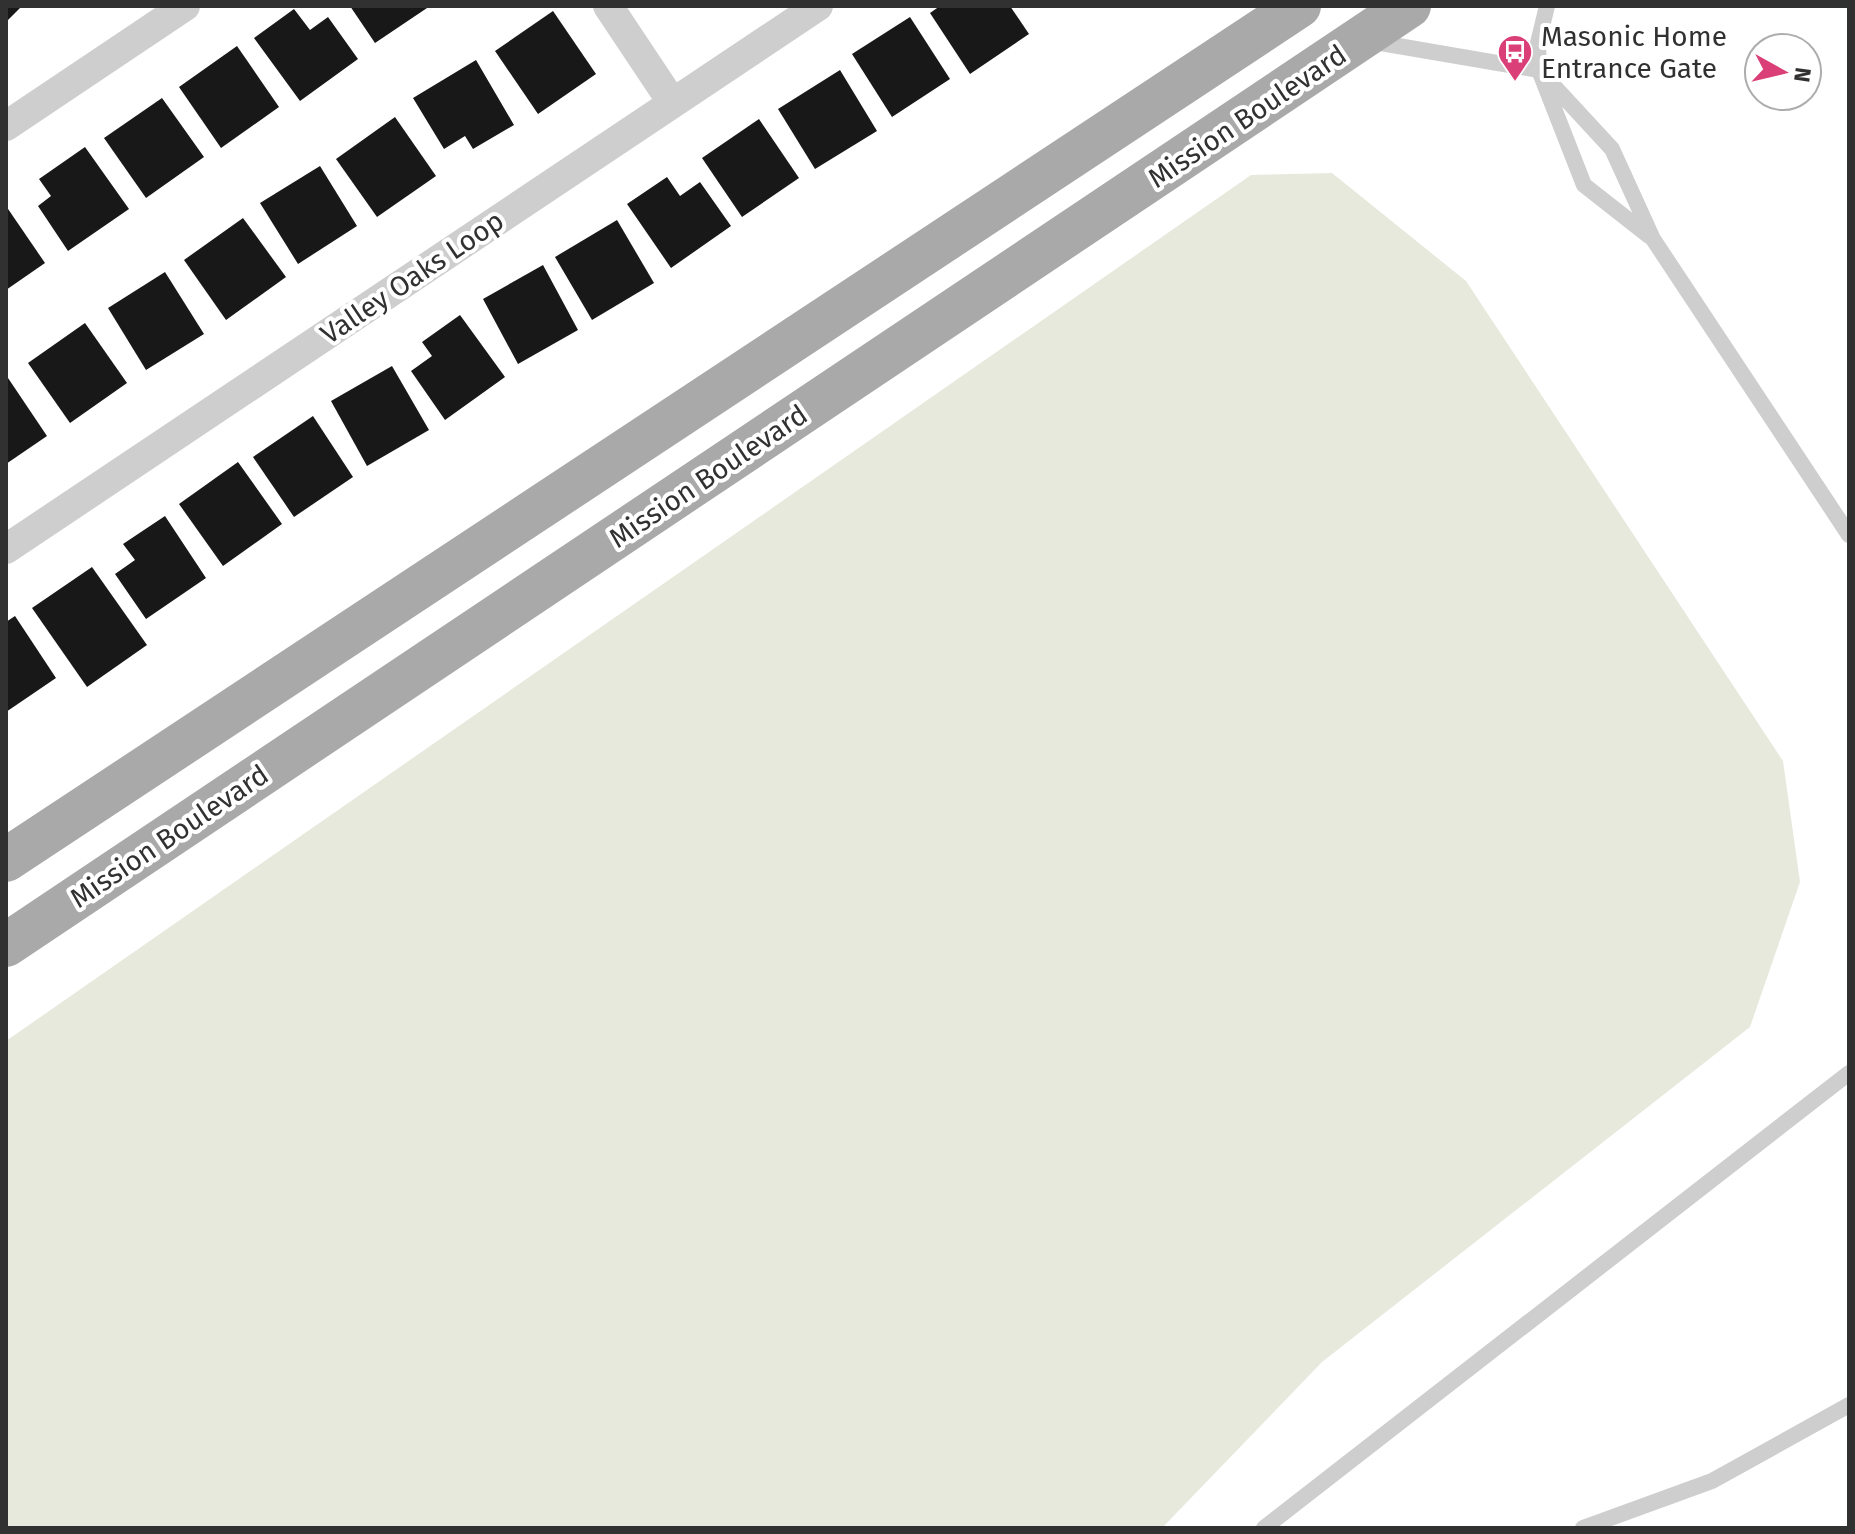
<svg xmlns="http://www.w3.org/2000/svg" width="1855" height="1534" font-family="'Fira Sans',sans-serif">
<rect width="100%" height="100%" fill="#fff"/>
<!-- green -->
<polygon fill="#e7e9dd" points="1332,173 1466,281 1783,761 1800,882 1750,1027 1322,1362 1162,1528 6,1528 6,1041 1251,175"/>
<!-- building -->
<g fill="#181818">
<polygon points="6,6 22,6 6,22"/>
<polygon points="350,6 430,6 375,43"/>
<polygon points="940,6 1010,6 1029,34 970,74 930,13"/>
<polygon points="294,9 310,30 328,17 358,59 300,101 254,38"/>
<polygon points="553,11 596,74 538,114 495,51"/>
<polygon points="910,17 950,79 892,117 852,54"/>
<polygon points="237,46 279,107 221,148 179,87"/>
<polygon points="476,60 514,125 473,149 465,136 444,149 413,98"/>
<polygon points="840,70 877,131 815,169 778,109"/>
<polygon points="162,98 204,157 146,198 104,138"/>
<polygon points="395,117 436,176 377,217 336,159"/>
<polygon points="759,119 799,178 742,217 702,158"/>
<polygon points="85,147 129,209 68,251 38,206 51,196 39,179"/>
<polygon points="320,166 357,226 298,264 260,203"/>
<polygon points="667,177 680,196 700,182 731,226 671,268 627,204"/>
<polygon points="6,206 45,263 6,290"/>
<polygon points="243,218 286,277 226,320 184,260"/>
<polygon points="617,220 654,283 592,320 555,257"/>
<polygon points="543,265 578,330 518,364 483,299"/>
<polygon points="165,272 204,334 146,370 108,308"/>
<polygon points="460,315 505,377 445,420 411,371 432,356 422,342"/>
<polygon points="85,323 127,383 70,423 28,363"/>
<polygon points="392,366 429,430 367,466 331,401"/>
<polygon points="6,375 47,436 6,464"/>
<polygon points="313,416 353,477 294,517 253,457"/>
<polygon points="238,462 282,524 223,566 179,504"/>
<polygon points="165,516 206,578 146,619 115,574 135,560 123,544"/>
<polygon points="92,567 147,645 87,687 32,608"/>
<polygon points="15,616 56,678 6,712 6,622"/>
</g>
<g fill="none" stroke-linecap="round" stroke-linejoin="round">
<!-- lane -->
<g stroke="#cecece" stroke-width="16">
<polyline points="1547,6 1538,43 1539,70 1584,185 1649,236"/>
<polyline points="1369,41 1539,70 1612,149 1653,239 1849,535"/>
<polyline points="1264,1528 1849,1073"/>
<polyline points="1583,1528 1712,1481 1849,1405"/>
</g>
<!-- street -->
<g stroke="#cecece" stroke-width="30">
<polyline points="608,6 672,102"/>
<polyline points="6,126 185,6"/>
<polyline points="6,549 818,6"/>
</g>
<!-- primary -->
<g stroke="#a9a9a9" stroke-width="44">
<polyline points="6,860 1299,6"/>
<polyline points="6,945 1409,6"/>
</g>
</g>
<!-- icons -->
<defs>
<symbol id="bus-pin" viewBox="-11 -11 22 30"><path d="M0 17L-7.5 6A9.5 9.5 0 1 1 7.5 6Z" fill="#db3f78" stroke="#fff"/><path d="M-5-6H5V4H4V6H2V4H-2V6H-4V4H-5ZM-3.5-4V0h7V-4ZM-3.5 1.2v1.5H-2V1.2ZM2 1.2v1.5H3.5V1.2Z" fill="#fff"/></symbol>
</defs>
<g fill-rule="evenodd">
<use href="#bus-pin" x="1495" y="32" width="40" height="54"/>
</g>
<g text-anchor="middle" stroke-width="8" stroke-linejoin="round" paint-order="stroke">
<!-- poi labels -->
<g font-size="28" fill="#313131" stroke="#fff" text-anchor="start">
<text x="1541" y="46">Masonic Home<tspan x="1541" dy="32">Entrance Gate</tspan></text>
</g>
<!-- street labels -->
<g font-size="28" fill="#313131" stroke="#fff">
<text transform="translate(1247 116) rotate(-34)" y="10">Mission Boulevard</text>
<text transform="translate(412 277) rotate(-34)" y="10">Valley Oaks Loop</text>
<text transform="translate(708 476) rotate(-34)" y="10">Mission Boulevard</text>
<text transform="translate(169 836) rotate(-34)" y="10">Mission Boulevard</text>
</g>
</g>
<!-- border -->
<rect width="1855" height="1534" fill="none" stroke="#313131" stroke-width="16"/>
<!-- north arrow -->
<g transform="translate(1783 72) rotate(98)"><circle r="38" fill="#ffffff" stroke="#adadad" stroke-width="2"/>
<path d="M0-6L14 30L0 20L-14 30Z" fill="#db3f78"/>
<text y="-12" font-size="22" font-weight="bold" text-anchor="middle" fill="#313131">N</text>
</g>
</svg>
